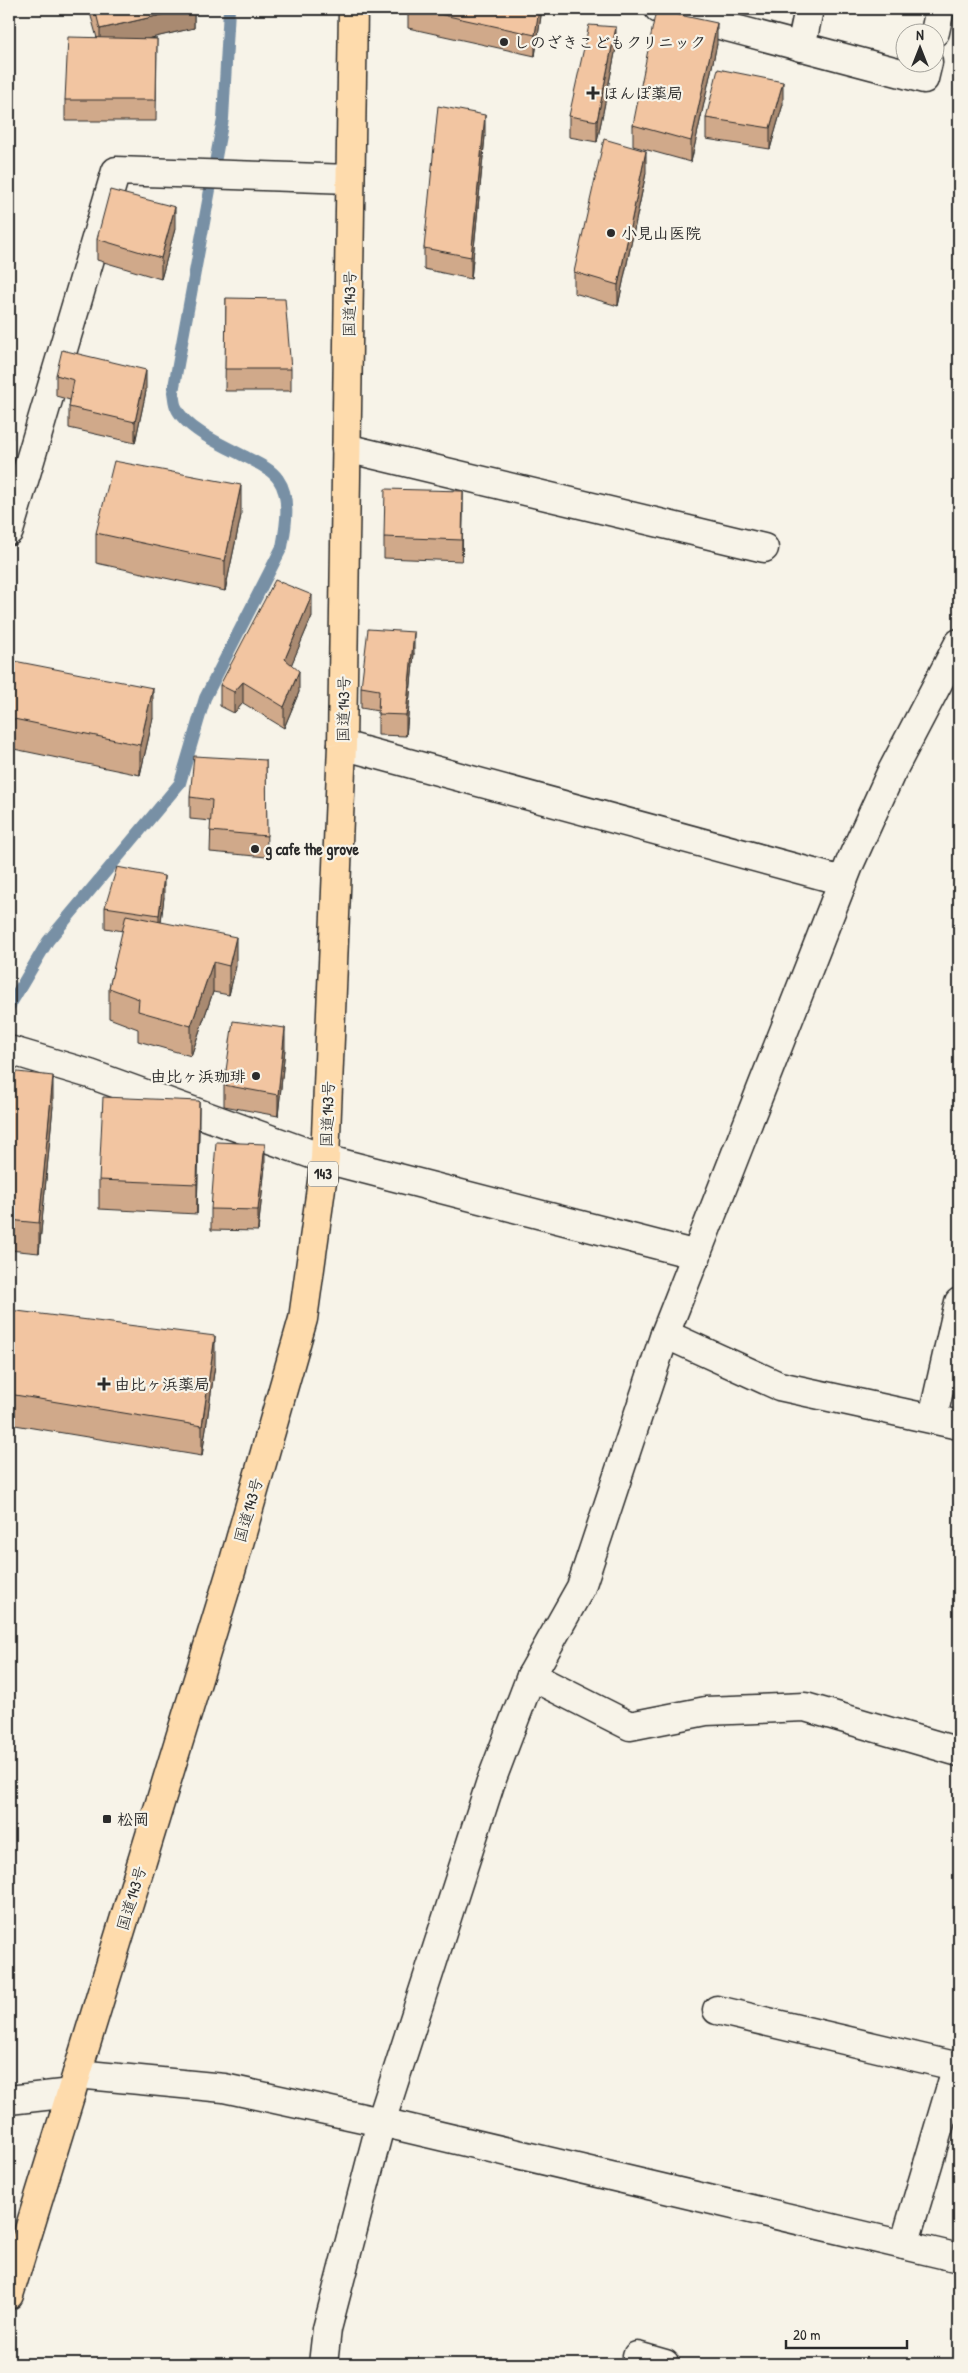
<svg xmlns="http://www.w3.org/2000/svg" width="968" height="2373" font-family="'Patrick Hand','Klee One',sans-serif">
<rect width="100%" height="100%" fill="#f7f3e8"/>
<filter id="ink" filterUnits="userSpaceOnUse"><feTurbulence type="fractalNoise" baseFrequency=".02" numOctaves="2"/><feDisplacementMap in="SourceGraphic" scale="10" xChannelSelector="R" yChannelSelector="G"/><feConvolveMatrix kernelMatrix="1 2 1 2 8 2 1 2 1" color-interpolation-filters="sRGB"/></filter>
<g filter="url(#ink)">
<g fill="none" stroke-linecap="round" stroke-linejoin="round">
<!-- stream -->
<path stroke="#7890a5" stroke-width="12" d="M9,1007L48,941L180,783L205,698L282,547C286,526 291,497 278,479C272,470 260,464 250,459C229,448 185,430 176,407C174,403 174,397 173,392L223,119L229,9"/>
<defs>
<g id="minor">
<polyline points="659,9 924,79 928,62"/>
<polyline points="935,32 940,9"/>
<polyline points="801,47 809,9"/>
<polyline points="346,448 764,548"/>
<polyline points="9,531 116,171 350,179"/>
<polyline points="342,745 843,881"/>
<polyline points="9,1050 90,1074 325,1159 697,1255"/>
<polyline points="665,1334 779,1386 959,1425"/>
<polyline points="933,1417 959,1302"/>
<polyline points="531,1676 630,1726 706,1711 805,1707 959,1752"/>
<polyline points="717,2010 959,2067"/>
<polyline points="77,2074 224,2088 381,2122 959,2258"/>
<polyline points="9,2100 71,2093"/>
<polyline points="904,2245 957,2066"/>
<polyline points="637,2356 665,2364"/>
<polyline points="323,2364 327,2329 381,2122 490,1784 531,1676 581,1587 665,1334 850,863 890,775 959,643"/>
</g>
<polyline id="highway" points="9,2295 232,1568 303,1319 325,1159 342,745 353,9"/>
</defs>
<!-- minor casing -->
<use href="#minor" stroke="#2b2b2b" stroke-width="31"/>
<!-- highway casing -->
<use href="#highway" stroke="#2b2b2b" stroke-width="31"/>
<!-- minor -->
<use href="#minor" stroke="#f7f3e8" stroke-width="28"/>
<!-- highway -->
<use href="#highway" stroke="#fedbac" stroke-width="28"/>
</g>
<!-- wall -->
<g fill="#d0a98a" stroke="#2b2b2b">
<polygon points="89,9 194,9 194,28 150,38 157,39 156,121 65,121 65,100 97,38"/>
<polygon points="408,9 542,9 535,56 408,28"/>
<polygon points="717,44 691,162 633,146 633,125"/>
<polygon points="616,48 597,142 569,137 569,116"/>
<polygon points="783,104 770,149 706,139 706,118"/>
<polygon points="485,136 471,279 424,269 424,248"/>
<polygon points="646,173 618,306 574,293 574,272"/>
<polygon points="175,229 161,279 97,260 97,239"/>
<polygon points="226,298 291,369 291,391 225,391"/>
<polygon points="56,375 146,391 135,443 69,428 69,407 70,400 56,396"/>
<polygon points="9,413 12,428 12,439 9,439"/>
<polygon points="463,512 462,561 384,558 384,537"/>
<polygon points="241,515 225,591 96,563 96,533"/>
<polygon points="312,616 291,665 299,692 284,728 243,703 234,713 220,706 220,685"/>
<polygon points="414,653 406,736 378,735 378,711 361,708 361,687"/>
<polygon points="9,660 153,718 140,775 9,748"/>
<polygon points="266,760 267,857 210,852 211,821 190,819 190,797"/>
<polygon points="164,897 161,922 236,966 229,995 213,992 191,1056 138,1041 138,1029 109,1018 109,988 123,931 105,928 105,907"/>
<polygon points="285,1049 278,1116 224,1106 224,1085"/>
<polygon points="9,1071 53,1106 39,1253 9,1250"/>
<polygon points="199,1130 197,1214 99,1209 99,1180"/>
<polygon points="265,1166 258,1231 211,1230 211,1209"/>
<polygon points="9,1310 215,1365 202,1456 9,1424"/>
</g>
<!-- shaded-wall -->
<g fill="#a98a71" stroke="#2b2b2b">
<polygon points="187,9 194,9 194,28 100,50 100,29"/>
<polygon points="539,9 542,9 535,56 535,35"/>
<polygon points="717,23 717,44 691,162 691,141"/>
<polygon points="616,27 616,48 597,142 597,121"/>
<polygon points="783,82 783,104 770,149 770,128"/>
<polygon points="485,115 485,136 471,279 471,257"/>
<polygon points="646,151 646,173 618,306 618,285"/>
<polygon points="175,207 175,229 161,279 161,258"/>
<polygon points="146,370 146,391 135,443 135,422"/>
<polygon points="241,485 241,515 225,591 225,561"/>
<polygon points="463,491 463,512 462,561 462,540"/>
<polygon points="312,595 312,616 285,680 285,659"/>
<polygon points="414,632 414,653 406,736 406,715"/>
<polygon points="299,671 299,692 284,728 284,707"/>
<polygon points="243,682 243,703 234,713 234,692"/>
<polygon points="153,688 153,718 140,775 140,745"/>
<polygon points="164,876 164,897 159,936 159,915"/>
<polygon points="236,937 236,966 229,995 229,966"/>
<polygon points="213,962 213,992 191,1056 191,1026"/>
<polygon points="285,1028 285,1049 278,1116 278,1095"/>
<polygon points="53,1076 53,1106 39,1253 39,1223"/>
<polygon points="199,1101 199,1130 197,1214 197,1184"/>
<polygon points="265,1144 265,1166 258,1231 258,1210"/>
<polygon points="215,1336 215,1365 202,1456 202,1426"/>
</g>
<!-- building -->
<g fill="#f2c5a1" stroke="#2b2b2b">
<polygon points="95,9 187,9 100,29"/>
<polygon points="416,9 539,9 535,35"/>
<polygon points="656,10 717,23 691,141 633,125"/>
<polygon points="589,25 616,27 597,121 569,116"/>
<polygon points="68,37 157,39 156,100 65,100"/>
<polygon points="718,69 783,82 770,128 706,118"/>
<polygon points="438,106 485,115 471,257 424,248"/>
<polygon points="604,139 646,151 618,285 574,272"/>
<polygon points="110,190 175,207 161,258 97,239"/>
<polygon points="226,298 285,299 291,369 225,369"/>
<polygon points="62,350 146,370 135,422 69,407 74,380 56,375"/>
<polygon points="9,413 11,413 12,428 9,428"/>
<polygon points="114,461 241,485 225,561 96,533"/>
<polygon points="385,489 463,491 462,540 384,537"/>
<polygon points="275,580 312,595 285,659 299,671 284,707 243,682 234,692 220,685"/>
<polygon points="368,629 414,632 406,715 378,714 379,690 361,687"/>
<polygon points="9,660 153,688 140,745 9,718"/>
<polygon points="194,756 266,760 267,836 210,831 212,800 190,797"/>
<polygon points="117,867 164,876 159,915 105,907"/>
<polygon points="126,915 236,937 229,966 213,962 191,1026 138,1011 139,999 109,988"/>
<polygon points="233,1021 285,1028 278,1095 224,1085"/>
<polygon points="9,1071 53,1076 39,1223 9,1220"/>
<polygon points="103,1097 199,1101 197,1184 99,1180"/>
<polygon points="216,1142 265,1144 258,1210 211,1209"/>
<polygon points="9,1310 215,1336 202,1426 9,1394"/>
</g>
</g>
<!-- markers -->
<g fill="#2b2b2b" stroke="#f7f3e8" stroke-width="2">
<circle cx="504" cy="42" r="5"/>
<path d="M590.5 85.5h5v5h5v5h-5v5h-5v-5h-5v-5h5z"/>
<circle cx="611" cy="233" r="5"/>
<circle cx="255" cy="849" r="5"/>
<circle cx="256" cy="1076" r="5"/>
<path d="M101.5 1376.5h5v5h5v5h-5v5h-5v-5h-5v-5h5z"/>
<rect x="102" y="1814" width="10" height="10" rx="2.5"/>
</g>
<g text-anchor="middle" stroke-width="4.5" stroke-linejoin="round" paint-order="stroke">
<!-- shield labels -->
<rect fill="#f7f3e8" stroke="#686764" stroke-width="1" x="308" y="1161.5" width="30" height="25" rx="4"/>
<g font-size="15" font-weight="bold" fill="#2b2b2b">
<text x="323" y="1179">143</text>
</g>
<!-- poi labels -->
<g font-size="16" font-weight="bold" fill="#2b2b2b" stroke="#f7f3e8" text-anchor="start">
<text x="514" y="48">しのざきこどもクリニック</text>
<text x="603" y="99">ほんぽ薬局</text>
<text x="621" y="239">小見山医院</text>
<text x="265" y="855">g cafe the grove</text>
<text x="246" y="1082" text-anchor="end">由比ヶ浜珈琲</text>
<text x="114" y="1390">由比ヶ浜薬局</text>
<text x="117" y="1825">松岡</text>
</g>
<!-- street labels -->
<g font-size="16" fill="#2b2b2b" stroke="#f7f3e8">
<text transform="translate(349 304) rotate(-89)" y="6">国道143号</text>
<text transform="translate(343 709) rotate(-89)" y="6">国道143号</text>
<text transform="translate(327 1114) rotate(-88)" y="6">国道143号</text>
<text transform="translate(248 1510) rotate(-74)" y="6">国道143号</text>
<text transform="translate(131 1898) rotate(-73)" y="6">国道143号</text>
</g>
</g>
<!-- margin -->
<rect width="968" height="2373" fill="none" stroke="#f7f3e8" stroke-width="30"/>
<rect x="15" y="15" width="938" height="2343" fill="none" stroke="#2b2b2b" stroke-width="2" filter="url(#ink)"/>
<!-- north arrow -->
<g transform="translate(920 48)"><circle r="24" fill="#f7f3e8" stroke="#a5a39c"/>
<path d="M0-4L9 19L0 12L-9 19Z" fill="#2b2b2b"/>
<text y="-8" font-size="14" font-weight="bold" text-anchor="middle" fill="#2b2b2b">N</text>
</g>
<!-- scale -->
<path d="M786 2340v8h121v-8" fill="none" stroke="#2b2b2b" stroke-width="2.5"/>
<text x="793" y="2340" font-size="15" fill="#2b2b2b" stroke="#f7f3e8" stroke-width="4" paint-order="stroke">20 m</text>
</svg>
